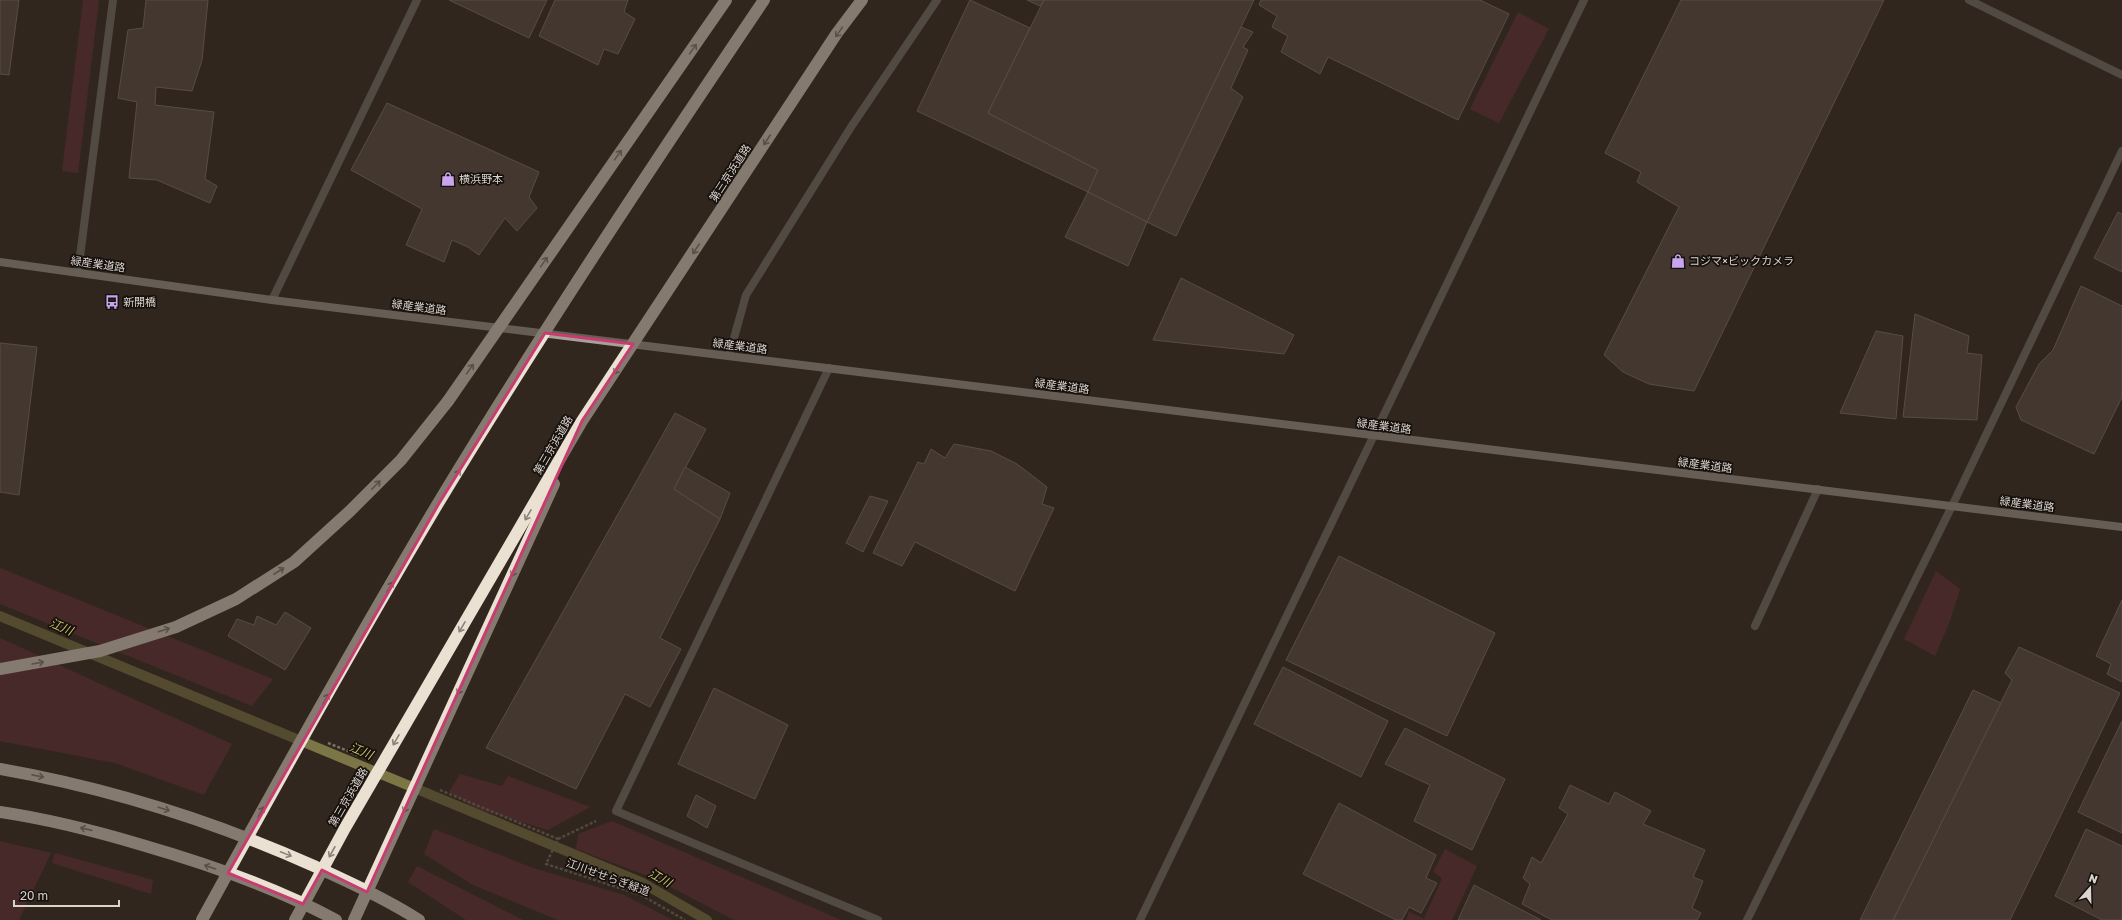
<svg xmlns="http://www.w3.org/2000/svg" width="2122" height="920" font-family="'Golos Text','Noto Sans JP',sans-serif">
<rect width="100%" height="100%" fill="#32271e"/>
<!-- green -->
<g fill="#612e35">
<polygon points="83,0 99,0 78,173 62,171"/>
<polygon points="1518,12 1549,29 1499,123 1470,109"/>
<polygon points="0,568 273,679 252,706 0,604"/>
<polygon points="1936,571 1960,589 1950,621 1935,656 1904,639"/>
<polygon points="0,638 232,744 204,795 115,763 0,741"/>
<polygon points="460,774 502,786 508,776 590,807 548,830 475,808 449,792"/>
<polygon points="612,821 841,920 734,920 653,878 576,849 578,834"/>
<polygon points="434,829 530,867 624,895 673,920 558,920 473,885 424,854"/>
<polygon points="0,841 51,853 19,920 0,920"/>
<polygon points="1445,849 1477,866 1452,920 1406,920 1409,912 1424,919 1442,878 1433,872"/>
<polygon points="55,853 153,880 151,894 52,863"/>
<polygon points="417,866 523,920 466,920 408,882"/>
</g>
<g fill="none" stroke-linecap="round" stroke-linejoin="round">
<!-- stream -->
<polyline stroke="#7c7646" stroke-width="10" points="0,616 641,882 707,920"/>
</g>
<!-- building -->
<g fill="#5c4c48" stroke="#897873">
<polygon points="0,0 19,0 9,75 0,74"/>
<polygon points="146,0 208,0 202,60 192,91 156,87 155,105 214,112 205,179 217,186 210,203 157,180 129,178 137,102 118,98 128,30 143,28"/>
<polygon points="449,0 547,0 529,38"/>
<polygon points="555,0 628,0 624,12 635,19 618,54 604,49 598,65 539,36"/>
<polygon points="970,0 1030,28 988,113 1098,170 1088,192 917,111"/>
<polygon points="1027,0 1044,0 1040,6"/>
<polygon points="1044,0 1254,0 1147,222 1088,192 1098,170 988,113"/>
<polygon points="1261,0 1480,0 1509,14 1458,120 1328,57 1320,74 1281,52 1288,36 1272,27 1277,16 1259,5"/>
<polygon points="1681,0 1884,0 1694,391 1649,384 1623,372 1604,355 1679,207 1637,182 1641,172 1605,153"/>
<polygon points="1241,27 1253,32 1243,47 1248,50 1231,88 1243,97 1176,236 1147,222"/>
<polygon points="387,103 539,172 529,197 537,208 517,231 505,218 479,255 468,247 452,240 444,262 406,245 422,209 351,170"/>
<polygon points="1088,192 1147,222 1128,266 1065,237"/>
<polygon points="2118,212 2122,214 2122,272 2094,258"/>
<polygon points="1181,278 1294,335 1284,354 1153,340"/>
<polygon points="2081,286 2122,306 2122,397 2094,454 2021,420 2016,407 2039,364 2053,350"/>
<polygon points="1915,314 1969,336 1967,353 1982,355 1977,420 1903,417"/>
<polygon points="1876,331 1903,336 1896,419 1840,413"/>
<polygon points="0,343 37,347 19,495 0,492"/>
<polygon points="675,413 706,429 674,489 720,519 660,638 681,649 650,707 625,694 576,789 486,748"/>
<polygon points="954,444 991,451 1017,464 1047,487 1042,504 1054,508 1015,591 915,542 902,566 873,553 918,462 924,464 931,449 945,458"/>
<polygon points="685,467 730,493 720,519 674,489"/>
<polygon points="870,496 888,501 863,552 846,543"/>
<polygon points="1339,556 1495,633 1447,736 1286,660"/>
<polygon points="2122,600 2122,682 2107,674 2111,664 2096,656"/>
<polygon points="285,612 311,628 285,670 228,636 237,619 254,625 257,616 276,625"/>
<polygon points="2019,647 2120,693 2010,920 1893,920 2012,680 2005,673"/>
<polygon points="1283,667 1388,721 1361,777 1254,724"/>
<polygon points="714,688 788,725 755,799 678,764"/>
<polygon points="1973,690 2001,703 1893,920 1860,920"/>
<polygon points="2122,721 2122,833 2078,812"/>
<polygon points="1405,728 1505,779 1472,850 1414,821 1430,785 1385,764"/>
<polygon points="1570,785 1609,804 1615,792 1651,811 1643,824 1705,850 1693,877 1703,881 1692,908 1701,913 1697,920 1552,920 1522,904 1530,884 1523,878 1532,857 1541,863 1568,814 1559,808"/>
<polygon points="696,795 716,806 707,828 687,816"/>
<polygon points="1339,803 1436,855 1426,878 1437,883 1421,913 1409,907 1402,920 1396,920 1303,874"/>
<polygon points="2086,829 2122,846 2122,920 2102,920 2055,896"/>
<polygon points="1474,885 1541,920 1458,920"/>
</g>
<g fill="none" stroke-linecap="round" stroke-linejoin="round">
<!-- path -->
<g stroke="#7b716a" stroke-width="2.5" stroke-dasharray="3 2" stroke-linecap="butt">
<polyline points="328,743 358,755"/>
<polyline points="440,790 558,839 546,864 641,895 685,920"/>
<polyline points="558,839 596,821"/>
</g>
<!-- lane -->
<polyline stroke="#797670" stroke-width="8" points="1755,626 1818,489"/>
<!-- street -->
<g stroke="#797670" stroke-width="8">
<polyline points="1969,0 2122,75"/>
<polyline points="78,272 113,0"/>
<polyline points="272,300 417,0"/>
<polyline points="729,356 746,295 851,127 937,0"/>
<polyline points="829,368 616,811 878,920"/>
<polyline points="1140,920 1584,0"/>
<polyline points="1747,920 1952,506 2122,151"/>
</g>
<!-- secondary -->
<polyline stroke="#a7a197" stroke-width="8" points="0,262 272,300 2122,527"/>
<!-- highway -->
<g stroke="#eae1d2" stroke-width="12">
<polyline points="0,669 100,651 176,627 236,599 294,562 350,511 401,460 448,401"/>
<path d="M0,769C108,788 213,821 314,866C349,882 386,899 419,920"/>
<path d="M0,812C48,819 95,831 142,845C208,864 275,887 336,920"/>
</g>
<!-- highway-bridge -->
<g stroke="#eae1d2" stroke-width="12">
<polyline points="448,401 726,0"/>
<path d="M202,920C278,781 356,641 437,505C541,333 652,166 764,0"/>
<polyline points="295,920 345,828 582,421 837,33 862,0"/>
<polyline points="354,920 554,484"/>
</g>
</g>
<!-- one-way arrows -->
<defs><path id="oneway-shaft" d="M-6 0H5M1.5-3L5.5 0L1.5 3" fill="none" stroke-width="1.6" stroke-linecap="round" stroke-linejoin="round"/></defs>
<g stroke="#8b8379">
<use href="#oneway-shaft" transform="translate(839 32) rotate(125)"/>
<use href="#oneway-shaft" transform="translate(693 49) rotate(-55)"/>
<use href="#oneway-shaft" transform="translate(767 140) rotate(123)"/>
<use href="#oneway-shaft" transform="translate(618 155) rotate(-55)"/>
<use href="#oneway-shaft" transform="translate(696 249) rotate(123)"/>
<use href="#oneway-shaft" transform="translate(544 262) rotate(-55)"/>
<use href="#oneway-shaft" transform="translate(470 369) rotate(-55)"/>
<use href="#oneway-shaft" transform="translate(617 369) rotate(123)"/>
<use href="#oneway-shaft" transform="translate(457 475) rotate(-58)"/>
<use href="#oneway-shaft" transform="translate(376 485) rotate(-45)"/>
<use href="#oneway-shaft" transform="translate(528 515) rotate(120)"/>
<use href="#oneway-shaft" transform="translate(279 571) rotate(-33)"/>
<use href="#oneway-shaft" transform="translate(514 571) rotate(115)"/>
<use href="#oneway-shaft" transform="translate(390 587) rotate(-60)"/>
<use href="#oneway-shaft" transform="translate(462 627) rotate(120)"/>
<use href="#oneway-shaft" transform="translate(164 630) rotate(-18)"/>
<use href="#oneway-shaft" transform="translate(38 663) rotate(-10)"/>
<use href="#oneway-shaft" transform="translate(460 689) rotate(115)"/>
<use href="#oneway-shaft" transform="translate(326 699) rotate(-60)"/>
<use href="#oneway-shaft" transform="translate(396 740) rotate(120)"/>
<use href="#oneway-shaft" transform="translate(38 776) rotate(11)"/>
<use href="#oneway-shaft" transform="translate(406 807) rotate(115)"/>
<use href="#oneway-shaft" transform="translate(164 809) rotate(17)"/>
<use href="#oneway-shaft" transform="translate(261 812) rotate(-61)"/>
<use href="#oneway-shaft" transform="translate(86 829) rotate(-167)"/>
<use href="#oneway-shaft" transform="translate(332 852) rotate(119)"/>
<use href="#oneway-shaft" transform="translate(286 854) rotate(22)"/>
<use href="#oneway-shaft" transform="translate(210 867) rotate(-161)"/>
</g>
<!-- marked area -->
<path d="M0 0H2122V920H0ZM545,333L633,344L582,421L367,892L322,870L303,904L228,873L438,505Z" fill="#32271e" fill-opacity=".55" fill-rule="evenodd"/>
<path fill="none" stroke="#c73d72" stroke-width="3" stroke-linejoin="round" d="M545,333L633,344L582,421L367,892L322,870L303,904L228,873L438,505Z"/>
<!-- icons -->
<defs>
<symbol id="shop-bare" viewBox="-9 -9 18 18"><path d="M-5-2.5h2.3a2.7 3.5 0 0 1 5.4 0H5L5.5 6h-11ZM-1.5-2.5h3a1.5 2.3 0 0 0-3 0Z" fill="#c8a6ef" stroke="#16110d" stroke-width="2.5" paint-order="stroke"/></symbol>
<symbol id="bus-bare" viewBox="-9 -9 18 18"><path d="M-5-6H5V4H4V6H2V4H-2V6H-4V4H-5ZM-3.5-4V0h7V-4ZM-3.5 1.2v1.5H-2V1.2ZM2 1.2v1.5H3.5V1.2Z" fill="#c8a6ef" stroke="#16110d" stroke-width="2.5" paint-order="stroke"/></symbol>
</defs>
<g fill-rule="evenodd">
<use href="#shop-bare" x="438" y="169" width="20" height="20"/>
<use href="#shop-bare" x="1668" y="251" width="20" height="20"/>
<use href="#bus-bare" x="102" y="292" width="20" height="20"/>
</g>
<g text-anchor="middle" stroke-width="3.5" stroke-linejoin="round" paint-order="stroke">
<!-- street labels -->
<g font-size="11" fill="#dbd3ce" stroke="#16110d">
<text transform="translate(730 173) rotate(-57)" y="4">第三京浜道路</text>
<text transform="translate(98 264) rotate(8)" y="4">緑産業道路</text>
<text transform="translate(419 307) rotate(7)" y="4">緑産業道路</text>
<text transform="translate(740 346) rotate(7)" y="4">緑産業道路</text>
<text transform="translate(1062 386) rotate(7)" y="4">緑産業道路</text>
<text transform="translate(1384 426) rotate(7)" y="4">緑産業道路</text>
<text transform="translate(553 445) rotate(-60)" y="4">第三京浜道路</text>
<text transform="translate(1705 465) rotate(7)" y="4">緑産業道路</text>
<text transform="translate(2027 504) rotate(7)" y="4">緑産業道路</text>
<text transform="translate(348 797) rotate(-60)" y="4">第三京浜道路</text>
<text transform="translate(608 877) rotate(20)" y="4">江川せせらぎ緑道</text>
</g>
<!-- poi labels -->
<g font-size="11" fill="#dbd3ce" stroke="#16110d" text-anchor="start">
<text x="459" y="183">横浜野本</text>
<text x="1689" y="265">コジマ×ビックカメラ</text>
<text x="123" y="306">新開橋</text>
</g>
<!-- water labels -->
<g font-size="12" font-style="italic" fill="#cac269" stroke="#16110d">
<text transform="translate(61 627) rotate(23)" y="4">江川</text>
<text transform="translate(361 751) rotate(23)" y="4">江川</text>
<text transform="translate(660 878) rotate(30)" y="4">江川</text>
</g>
</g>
<!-- north arrow -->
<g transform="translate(2090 888) rotate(20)" stroke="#16110d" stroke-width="3" paint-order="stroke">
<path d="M0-3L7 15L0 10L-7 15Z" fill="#dbd3ce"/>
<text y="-6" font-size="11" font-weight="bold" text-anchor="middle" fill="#dbd3ce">N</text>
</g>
<!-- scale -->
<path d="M14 900v6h105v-6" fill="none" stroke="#dbd3ce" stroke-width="2"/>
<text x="20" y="900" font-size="12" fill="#dbd3ce" stroke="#16110d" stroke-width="3" paint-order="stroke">20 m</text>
</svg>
